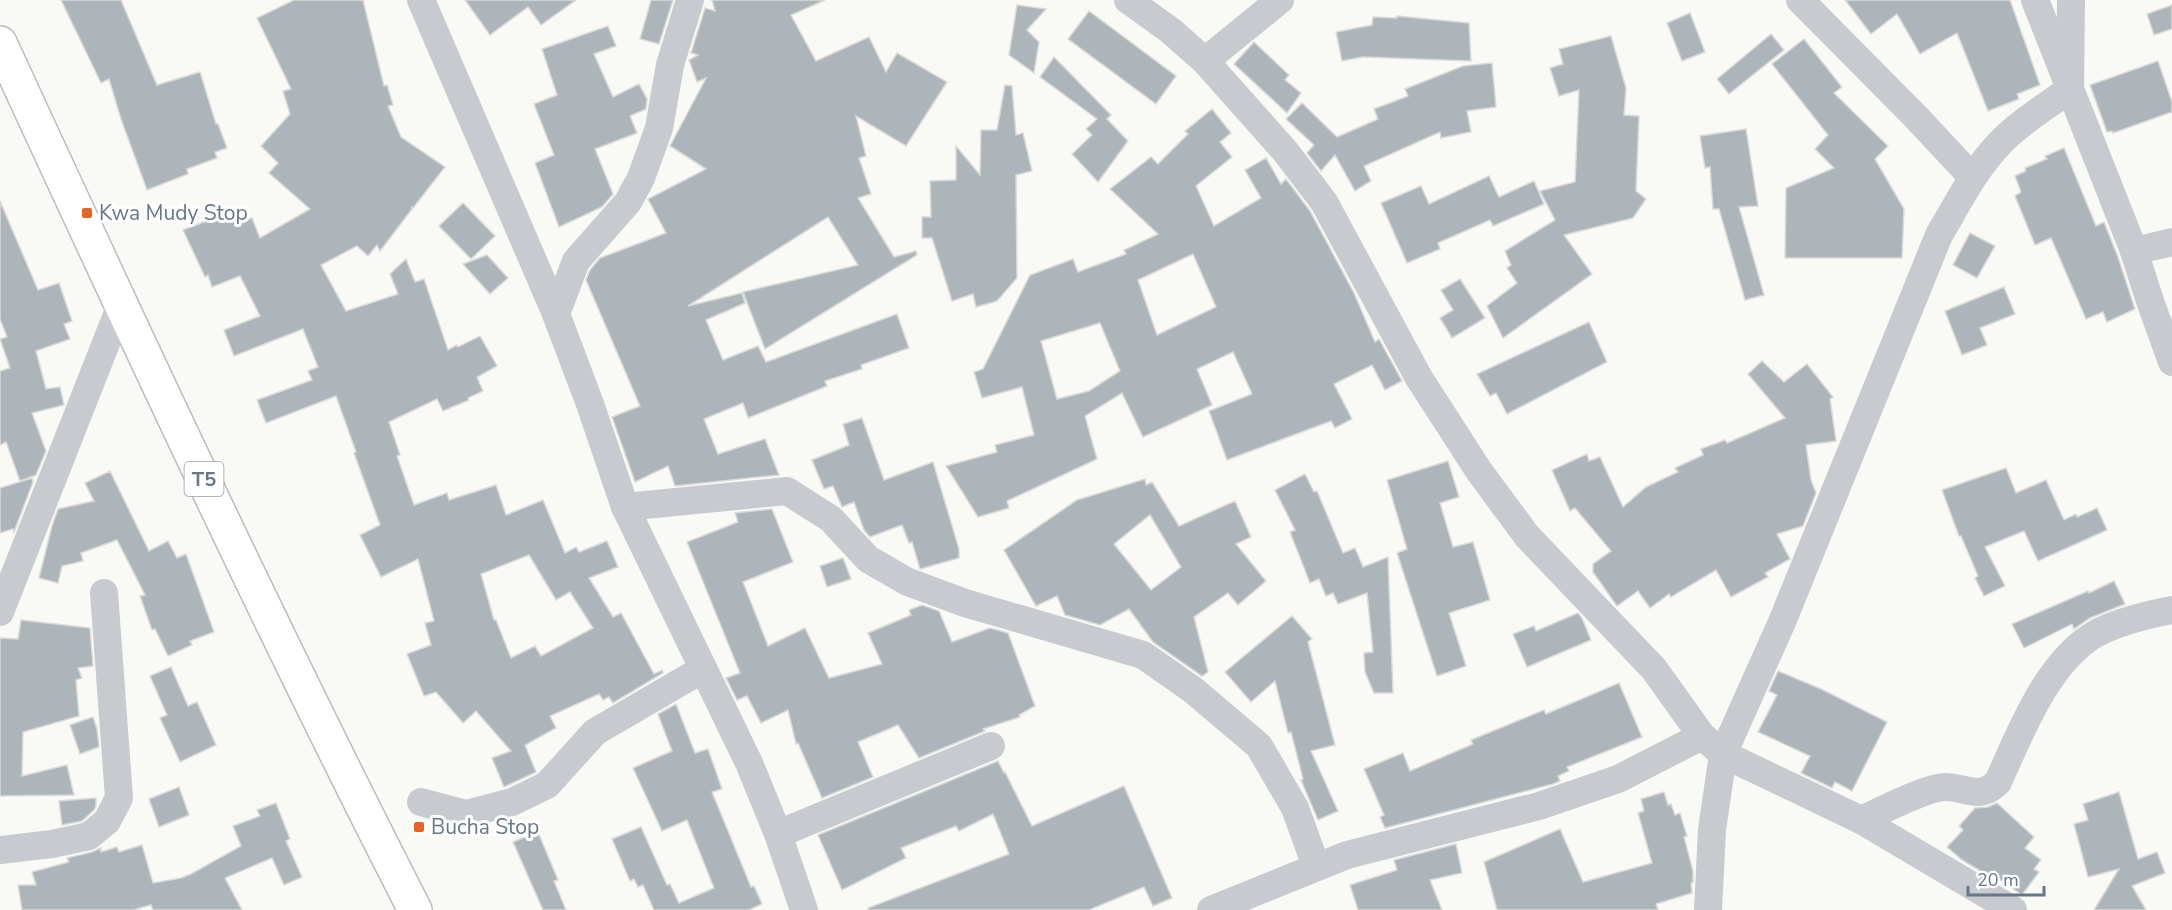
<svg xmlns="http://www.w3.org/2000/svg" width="2172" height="910" font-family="'Nunito Sans',sans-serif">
<rect width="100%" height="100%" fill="#f9f9f6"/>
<!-- building -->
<g fill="#adb5bb" stroke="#dadbd8" stroke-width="1.5" fill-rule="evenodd">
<polygon points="61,0 121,0 157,85 200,72 216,124 218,124 227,148 215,152 217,158 187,169 188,174 147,190 121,119 109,79 101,83"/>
<path d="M294,0H363L384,86L387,85L393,105L388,106L401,137L445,167L413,208L412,207V209L380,251L377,245L368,256L357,246L321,265L346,311L398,294L390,274L406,259L415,282L424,279L448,350L457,345L458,347L480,336L497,366L477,377L483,391L468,398L469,400L443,411L437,399L389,422L400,455L397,456L414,505L447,493L449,500L496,485L506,515L543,500L565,553L576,547L579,552L607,541L618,567L589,578L613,617L621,613L654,674L662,670L663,673L613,703L609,697L603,700L599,694L550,716L556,728L525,745L536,772L506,786L504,787L492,758L511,751L476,711L463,723L436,692L424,696L407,654L431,645L425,623L434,621L418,559L381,577L360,535L380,525L354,453L356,452L336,396L266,423L257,400L312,380L308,371L318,367L303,329L234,356L224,330L260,316L240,276L212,287L208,275L205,277L183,230L232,211L237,224L252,218L260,238L310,209L269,173L278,163L261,146L290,114L283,91L291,89L257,18ZM529,555L556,600L570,592L593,628L541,656L535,646L511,658L496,620H494L481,574Z"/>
<polygon points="465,0 576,0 541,25 528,7 490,35"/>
<polygon points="651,0 673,0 659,44 640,39"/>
<polygon points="712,0 825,0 791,15 816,61 869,37 886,72 897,53 947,82 906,146 856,116 866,156 859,158 871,194 858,198 894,257 916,251 917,255 765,349 743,292 858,265 828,217 688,306 742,293 745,303 706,320 723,360 758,346 766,362 897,314 909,348 861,365 862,369 825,381 827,386 748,418 743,403 704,419 718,454 765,439 779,475 675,486 668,466 635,482 612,417 640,406 586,280 590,270 600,258 666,233 648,199 706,169 670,146 706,78 697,82 689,60 698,55 691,53 705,8 715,11"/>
<polygon points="1845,0 2010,0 2040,85 2017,94 2019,99 1988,111 1957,33 1920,54 1897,14 1871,34"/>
<polygon points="1017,5 1046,9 1027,30 1039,42 1034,73 1009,55"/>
<polygon points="2172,5 2172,29 2154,35 2147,14"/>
<polygon points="1089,11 1176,76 1156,104 1068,39"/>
<polygon points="1690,13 1705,52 1682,61 1667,23"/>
<polygon points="1397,16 1469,23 1471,61 1363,57 1342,61 1336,32 1372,25 1373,17 1397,18"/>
<polygon points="608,26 616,46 594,54 613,97 639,84 647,99 646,109 630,116 637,133 595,149 613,194 602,207 559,227 535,163 554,155 534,104 557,95 542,49"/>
<polygon points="1771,34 1784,50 1729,94 1717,79"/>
<polygon points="1611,36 1626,88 1624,115 1639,116 1636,191 1646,199 1633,218 1564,235 1592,274 1503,338 1487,306 1517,283 1507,268 1511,265 1505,251 1555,220 1540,191 1575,182 1579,90 1559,96 1550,68 1563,64 1559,49"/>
<polygon points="1804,39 1842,87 1834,93 1888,146 1875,159 1904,209 1902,258 1785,258 1786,188 1834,168 1815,149 1828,135 1772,64"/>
<polygon points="1254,42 1289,75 1285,80 1301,93 1287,113 1234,64"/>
<polygon points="1054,57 1111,115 1107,119 1128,141 1098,182 1072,154 1092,135 1086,129 1097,119 1040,77"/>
<polygon points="2158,61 2172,102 2172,112 2113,133 2112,131 2107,132 2090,85"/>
<polygon points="1492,63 1496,107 1467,111 1471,132 1441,138 1440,132 1364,166 1371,181 1355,191 1335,155 1321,171 1307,153 1314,145 1286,119 1302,103 1337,137 1378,119 1374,109 1408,96 1405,89 1463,66"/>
<polygon points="1005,85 1012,86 1016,135 1023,133 1032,171 1016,175 1017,278 997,301 976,307 973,294 952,301 932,238 922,238 922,217 931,217 930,181 956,180 956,146 980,175 981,130 997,130"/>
<path d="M1212,109L1231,133L1220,142L1232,157L1196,186L1214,226L1261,198L1245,170L1266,158L1281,184L1286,179L1310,211L1354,293L1375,342L1379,339L1402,381L1385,390L1372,365L1334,384L1352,419L1335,428L1331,421L1227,460L1209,411L1252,394L1233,352L1197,369L1212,405L1143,437L1122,393L1085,416L1097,459L1007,501L1009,508L978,517L946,466L997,452L995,445L1034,435L1022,387L982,398L974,372L983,369L1030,275L1073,259L1078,272L1126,254L1124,250L1158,234L1110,189L1151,157L1158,164L1188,134L1185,131ZM1193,254L1216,307L1157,335L1138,280ZM1100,323L1120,371L1089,391L1057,399L1041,341Z"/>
<polygon points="1746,129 1758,206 1739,207 1764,295 1745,300 1719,209 1713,209 1710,167 1705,168 1700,136"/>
<polygon points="2064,148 2096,226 2104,222 2118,257 2135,309 2107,322 2103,312 2086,319 2051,238 2035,245 2015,196 2021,192 2015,176 2026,171 2025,168 2047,159 2045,156"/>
<polygon points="1489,176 1499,197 1534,181 1544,204 1493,226 1490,220 1438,243 1440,249 1407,263 1381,203 1421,186 1429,204"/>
<polygon points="0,201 38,290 59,283 72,321 64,324 70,339 36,351 46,389 60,387 64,405 32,413 46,451 36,475 20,481 6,442 0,445 0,371 10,368 0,339 7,337 0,319"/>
<polygon points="463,203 495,236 471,259 439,226"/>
<polygon points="1970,233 1995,246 1977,278 1953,265"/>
<polygon points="487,255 508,278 490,294 463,264"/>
<polygon points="1460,279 1485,318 1452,338 1440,318 1453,310 1441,290"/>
<polygon points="2004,287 2015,314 1980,328 1987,345 1962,355 1945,311"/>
<polygon points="1589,322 1607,362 1507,414 1496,393 1490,396 1477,374"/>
<polygon points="1762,361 1784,382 1807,364 1833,397 1830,399 1836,441 1806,445 1811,480 1816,493 1803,526 1777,534 1790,559 1765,573 1768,577 1731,597 1716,570 1671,597 1669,594 1650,608 1638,591 1617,606 1593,572 1593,564 1611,551 1575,508 1570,511 1552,470 1587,454 1589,461 1600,457 1623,507 1646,487 1678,472 1675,468 1703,455 1701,449 1725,440 1727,443 1785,418 1748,374"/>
<polygon points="862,418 884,480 933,462 959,549 959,558 920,569 912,542 909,543 902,525 870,537 864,530 854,502 842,507 833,486 824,489 812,460 849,445 843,424"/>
<polygon points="1448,461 1459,497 1440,503 1453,547 1473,542 1490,600 1449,613 1466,666 1437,676 1397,553 1407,549 1387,480"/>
<polygon points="2006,468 2016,493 2046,480 2064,520 2076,514 2077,517 2097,508 2107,530 2038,561 2024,531 1985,547 2005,586 1984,596 1975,578 1978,576 1961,536 1959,536 1942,490"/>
<polygon points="110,471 149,551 168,541 177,558 186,554 214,632 190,641 192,645 168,656 155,629 152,630 140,596 145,595 117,540 81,553 83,561 62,566 58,583 39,578 52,526 58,509 94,501 85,483"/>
<polygon points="1305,474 1314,492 1317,491 1343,553 1355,548 1363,567 1388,557 1393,693 1374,693 1365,672 1364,653 1373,652 1367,593 1338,604 1333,593 1326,596 1319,579 1310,583 1290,532 1295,530 1275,490"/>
<polygon points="32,478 33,482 14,532 13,529 0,533 0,488"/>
<path d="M1145,479L1146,485L1152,482L1179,526L1235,501L1251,537L1236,544L1266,581L1238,605L1228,593L1194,617L1208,672L1202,676L1153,642L1129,609L1100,625L1065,615L1057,596L1036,606L1004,550L1077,500ZM1150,515L1181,567L1151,590L1114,544Z"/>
<polygon points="772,509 793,562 743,582 768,646 805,628 829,678 882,664 868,633 911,615 909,610 922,605 939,611 952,642 990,628 1008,633 1035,706 1019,715 1020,717 983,729 985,731 919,758 898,725 858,742 873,777 822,798 798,743 796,744 788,710 761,723 747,696 737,700 726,678 740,673 687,542 738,522 735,513"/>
<polygon points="843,558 851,579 827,587 820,566"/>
<polygon points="2114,581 2125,604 2090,618 2074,629 2072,624 2024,648 2012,624 2088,591 2089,593"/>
<polygon points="1578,613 1582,618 1591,640 1527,667 1513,634 1534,626 1536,631"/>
<polygon points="1292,616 1312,639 1308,642 1335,745 1311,751 1338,811 1318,820 1301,780 1303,779 1291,732 1288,733 1275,681 1251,702 1225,672"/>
<polygon points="21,620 90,628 93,666 78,668 82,678 76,680 79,716 23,732 22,776 67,765 74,795 0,796 0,638 18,639"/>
<polygon points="171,667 188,706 197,702 216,745 180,762 160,718 167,715 150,676"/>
<polygon points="1778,671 1821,689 1887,722 1852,791 1835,782 1832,788 1801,773 1810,756 1758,732 1777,695 1769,691"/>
<polygon points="1619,683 1642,737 1567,767 1569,771 1558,776 1560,781 1553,784 1385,828 1380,817 1384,815 1364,769 1403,753 1410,771 1473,744 1471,740 1544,710 1546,714"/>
<polygon points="676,704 695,753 708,749 722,789 712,792 751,887 754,886 762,904 749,910 654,910 643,885 638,887 634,879 630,881 612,839 641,827 667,885 670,884 679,903 714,888 687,820 662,831 633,768 672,751 658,714"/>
<polygon points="93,717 97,729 99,747 80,754 70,725"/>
<polygon points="998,761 1004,773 1005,772 1032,826 1124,786 1172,898 1153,906 1144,887 1089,910 868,910 868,908 1009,854 993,814 959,831 956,826 901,848 906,858 842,890 818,835"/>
<polygon points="179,787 189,815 159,827 149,799"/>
<polygon points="1664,792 1668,805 1671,804 1675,815 1680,813 1687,836 1684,837 1693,871 1693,882 1691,883 1692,893 1656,904 1658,910 1497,910 1484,862 1560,829 1583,882 1652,863 1638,813 1644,811 1641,799"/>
<polygon points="2119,792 2138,859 2157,852 2165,873 2132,886 2146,910 2094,910 2119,869 2088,877 2074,824 2088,820 2083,804"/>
<polygon points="96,798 96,806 94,810 82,821 62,825 59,801"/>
<polygon points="276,803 290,839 286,841 302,877 284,885 272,858 225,878 242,910 153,910 151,905 133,910 22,910 18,885 36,885 32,872 69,862 67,858 92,852 101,848 101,852 117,847 119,852 142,845 153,883 181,878 191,874 241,846 233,826 260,816 257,810"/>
<polygon points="1997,803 2034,837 2025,848 2041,860 2034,869 2039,872 2022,895 1989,872 1987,875 1962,860 1947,847 1963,830 1959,826 1975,808 1988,807"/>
<polygon points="538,832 558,880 554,881 566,910 543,910 513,842"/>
<polygon points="1456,844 1462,873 1430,880 1442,910 1358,910 1350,885 1397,870 1394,860"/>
</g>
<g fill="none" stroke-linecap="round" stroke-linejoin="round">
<defs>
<path id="highway" d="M0,43C134,334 269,625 415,910"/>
</defs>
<!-- highway casing -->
<use href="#highway" stroke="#b9bdc0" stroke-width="36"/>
<!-- minor -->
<g stroke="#c7cace" stroke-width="28">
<polyline points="421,0 556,314 590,404 625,507 749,763 778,834 804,910"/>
<polyline points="1128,0 1171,31 1205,61 1285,151 1324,202 1419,378 1479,471 1527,536 1654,669 1702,736 1723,754 1861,820 2013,910"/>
<polyline points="1800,0 1916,117 1972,177"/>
<polyline points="2035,0 2134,251 2150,301 2172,362"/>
<polyline points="1205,61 1280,0"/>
<polyline points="2134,251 2172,242"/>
<polyline points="556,314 576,261 628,202 641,178 659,128 670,65 690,0"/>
<polyline points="625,507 787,491 831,519 868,559 908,582 965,603 1143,655 1193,690 1259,746 1295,808 1316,866"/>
<polyline points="0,612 121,305"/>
<polyline points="421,802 466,814 512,802 547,785 595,732 703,669"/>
<path d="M1861,820C1879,812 1927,787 1945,787C1966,787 1979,801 1998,782C2020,733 2048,660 2097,633C2120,621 2146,615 2172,610"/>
<polyline points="778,834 991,746"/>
<polyline points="0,850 52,844 89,836 107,821 119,798 104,593"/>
<polyline points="1211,910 1347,855 1539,806 1618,779 1702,736"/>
<path d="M1708,910L1712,830L1723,754L1782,622L1939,235C1958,203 1974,170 2000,143C2020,122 2047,106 2070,89L2071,0"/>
</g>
<!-- highway -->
<use href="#highway" stroke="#fff" stroke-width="33"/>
</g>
<!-- markers -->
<g fill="#e76428" stroke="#fff" stroke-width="2">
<rect x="81" y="207" width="12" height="12" rx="3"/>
<rect x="413" y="821" width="12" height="12" rx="3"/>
</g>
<g text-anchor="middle" stroke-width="6" stroke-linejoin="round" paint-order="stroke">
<!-- shield labels -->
<rect fill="#fff" stroke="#95a0ac" stroke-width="1.5" x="184.5" y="462" width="39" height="34" rx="4.5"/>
<g font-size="20" font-weight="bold" fill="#677788">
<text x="204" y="486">T5</text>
</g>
<!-- poi labels -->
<g font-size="21" fill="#677788" stroke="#fff" text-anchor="start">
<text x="99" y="220">Kwa Mudy Stop</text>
<text x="431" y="834">Bucha Stop</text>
</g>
</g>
<!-- scale -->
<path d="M1968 886v9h76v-9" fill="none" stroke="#677788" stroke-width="3"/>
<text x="1977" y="886" font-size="18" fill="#677788" stroke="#ffffff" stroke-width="4.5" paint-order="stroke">20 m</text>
</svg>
